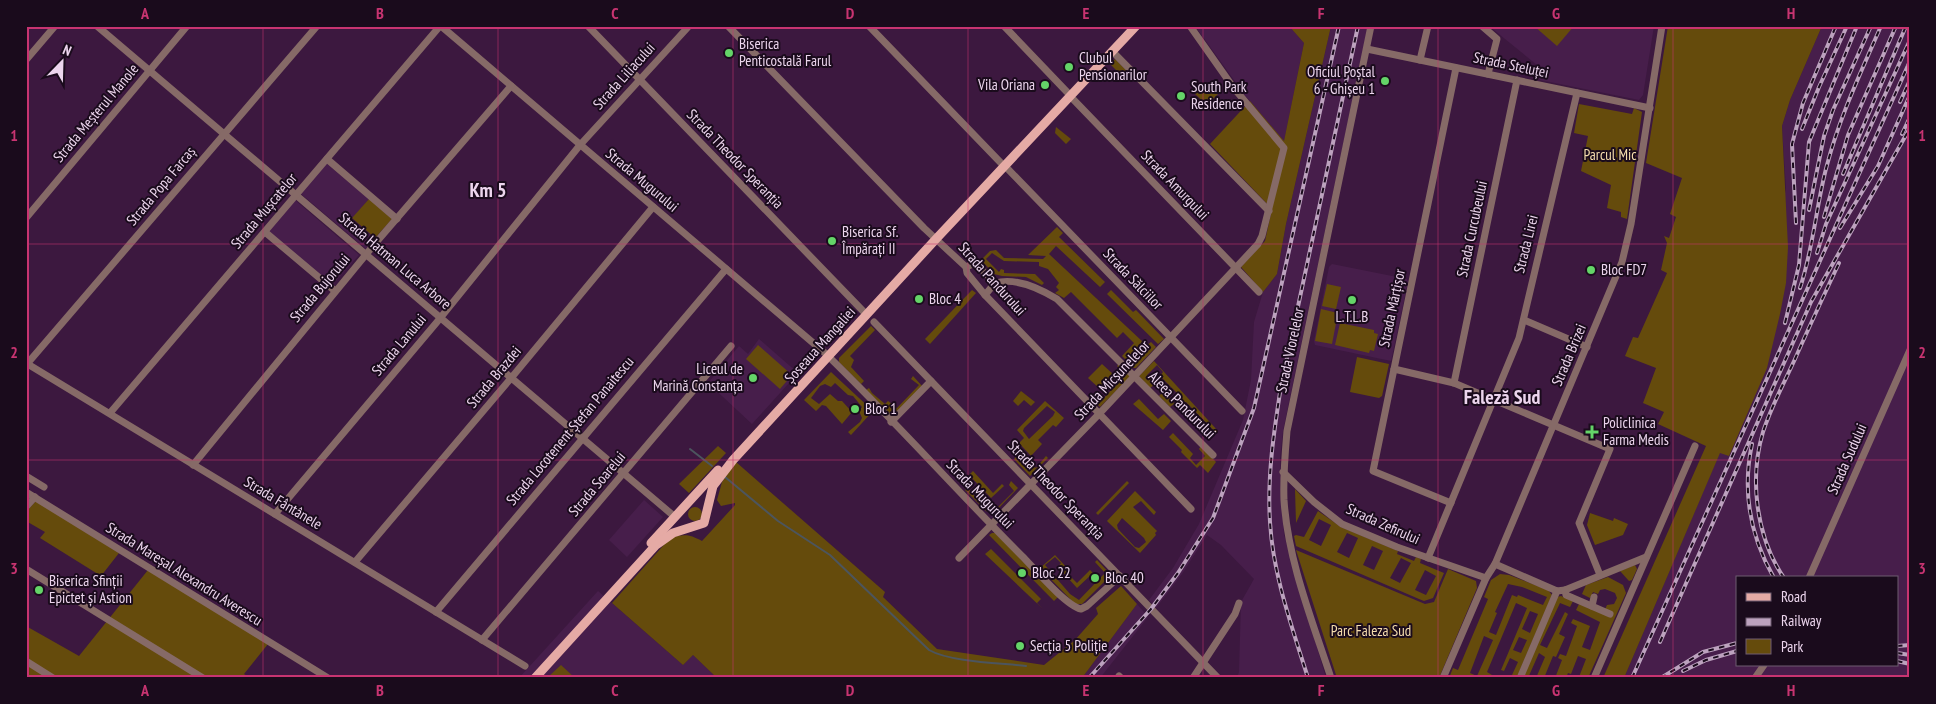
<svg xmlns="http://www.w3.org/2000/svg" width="1936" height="704" font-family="'PT Sans Narrow',sans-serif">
<rect width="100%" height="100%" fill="#3c183f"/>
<!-- built -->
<g fill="#471e4b" fill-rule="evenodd">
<polygon points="1195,26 1289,26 1304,43 1284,142 1244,94"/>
<polygon points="1331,26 1368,26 1283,431 1280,458 1284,535 1326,678 1237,678 1239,672 1241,602 1254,579 1221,545 1207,535 1182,574 1156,608 1149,600 1173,568 1199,524 1243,420 1251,380 1254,322 1263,292 1277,274 1286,224"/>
<polygon points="1489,26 1654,26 1643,95 1639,100 1540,80 1537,74 1542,69"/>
<path d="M1822,26H1910V678H1624L1720,452L1786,189L1782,126L1790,100ZM1737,578H1897V665H1737Z"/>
<polygon points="326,163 369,199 352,219 375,238 366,249 300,193"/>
<polygon points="295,200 359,255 334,283 331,284 268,231"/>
<polygon points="1332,264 1407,279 1408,282 1391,361 1315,345 1314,341 1329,267"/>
<polygon points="759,339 798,373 752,424 708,383 739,346 748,354"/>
<polygon points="644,500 663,517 627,557 609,540"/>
<polygon points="598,591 683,665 693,655 717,678 519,678"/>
<polygon points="1137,604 1148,617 1100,678 1082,678"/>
</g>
<!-- green -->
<g fill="#654b0c" fill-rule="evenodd">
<polygon points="1289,26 1331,26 1286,224 1277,274 1263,292 1241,267 1265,241 1272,209 1210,144 1250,101 1284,141 1304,43"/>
<polygon points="1534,26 1574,26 1557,46"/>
<polygon points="1668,26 1822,26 1790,100 1782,126 1788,247 1786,283 1780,314 1767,368 1729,456 1720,453 1624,678 1603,678 1706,446 1658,424 1664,412 1643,403 1656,368 1625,356 1633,337 1638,338 1667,273 1661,270 1667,243 1664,236 1669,238 1676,217 1670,214 1682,178 1646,163"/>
<polygon points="1115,59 1131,75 1126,80 1110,64"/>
<polygon points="1204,85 1218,94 1207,105 1195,94"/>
<polygon points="1579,104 1632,114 1634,108 1642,112 1627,219 1621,217 1621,212 1607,208 1611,185 1581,171 1588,136 1574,133"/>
<polygon points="1056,127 1071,139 1066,144 1055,133"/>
<polygon points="369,199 392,219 375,238 352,218"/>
<polygon points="1057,227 1063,233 1059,237 1105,282 1100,287 1056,246 1049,254 1143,342 1126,359 1133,365 1149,349 1146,346 1151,342 1156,347 1136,368 1134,368 1122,356 1134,343 1123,332 1117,338 1071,292 1064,298 1055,293 1059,290 1056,287 1059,283 1048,269 1039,266 1039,262 1004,261 992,253 986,259 999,272 1001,269 1004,270 1004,273 1035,274 1044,283 1042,285 1026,277 1002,276 994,274 981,260 990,251 996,250 1004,258 1043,259 1046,256 1028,255"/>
<polygon points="1327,284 1341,287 1336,309 1322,306"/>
<polygon points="972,290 976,293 930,344 925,339"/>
<polygon points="1111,290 1133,312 1136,310 1164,339 1158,344 1107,294"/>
<polygon points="1321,309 1338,313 1332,344 1315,341"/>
<polygon points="1340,323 1374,330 1374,333 1378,334 1374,351 1370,350 1369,353 1335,345"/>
<polygon points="871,326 875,330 850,356 854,360 851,367 864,381 861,384 839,362 839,358"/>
<polygon points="758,345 792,375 780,389 746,359"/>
<polygon points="1357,357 1389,364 1382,396 1379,398 1350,392"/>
<polygon points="1154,361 1218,431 1216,433 1186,402 1179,409 1174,404 1170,407 1159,396 1163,392 1174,403 1181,397 1160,376 1163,372 1157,365 1147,375 1155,384 1150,388 1139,376"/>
<polygon points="1102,364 1113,374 1100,389 1088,378"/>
<polygon points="1119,364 1131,376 1100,407 1089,396 1091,394 1100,402 1126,375 1117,366"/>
<polygon points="831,372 873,411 851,435 848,432 860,422 862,418 859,411 862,407 853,396 848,395 835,383 831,387 825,384 820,386 811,398 819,404 830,394 838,401 842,401 852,412 842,424 826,406 822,405 816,411 804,400"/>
<polygon points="913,376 923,387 895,415 890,414 866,390 869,388 872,393 885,404 888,401 897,408 919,385 911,379"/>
<polygon points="1021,391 1035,402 1031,406 1024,400 1018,406 1013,401"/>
<polygon points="1139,399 1158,419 1164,414 1171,421 1163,430 1133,404"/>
<path d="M1045,401L1064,418L1056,427L1053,425L1038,440L1042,444L1031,456L1019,443L1024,438L1017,430ZM1047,406L1055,412L1053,416L1029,439L1023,431L1024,428Z"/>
<polygon points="1173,433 1193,454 1190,458 1196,465 1205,456 1199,449 1201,446 1216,462 1208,473 1200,465 1197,468 1181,452 1182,450 1169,437"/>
<polygon points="718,446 726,453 689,493 679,484"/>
<polygon points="1046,456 1048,458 1030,476 1014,459 1016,457 1024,463 1027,461 1036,468"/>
<path d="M736,462L885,592L883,597L937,649L1044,665L1075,640L1098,614L1096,608L1121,586L1137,604L1082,678H717L693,655L683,665L612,603L670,538C684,534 689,534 702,541L735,505V503L721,506L717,500L722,482Z"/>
<polygon points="973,471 993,493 1002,484 1004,486 991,498 969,475"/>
<polygon points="1011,481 1018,488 993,514 986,511 965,490 968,488 981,504 987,502 996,509 1014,491 1009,485"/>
<polygon points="1127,481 1129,483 1098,515 1096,513"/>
<polygon points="1295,489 1306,501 1296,523"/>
<path d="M1135,491L1156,512L1154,515L1141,501L1133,507L1157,531L1155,533L1156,535L1140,553L1107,521ZM1122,518L1144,538L1146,542L1139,548L1135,547L1118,529L1117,525Z"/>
<polygon points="36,501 119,553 101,576 40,538 45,532 26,521 26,512"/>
<circle cx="695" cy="514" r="7"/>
<path d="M1318,511L1341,527L1398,551L1397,554L1414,561L1416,557L1421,559L1420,563L1444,573L1433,598L1424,601L1419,599L1296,546L1294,536L1296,535L1304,537ZM1319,519L1331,525L1321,546L1309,540ZM1347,533L1358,538L1349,558L1337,552ZM1372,546L1383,551L1374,570L1363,565ZM1401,558L1411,563L1400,583L1390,578ZM1425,570L1436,576L1426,595L1415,590Z"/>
<polygon points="1590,513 1613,521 1614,518 1628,524 1623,535 1595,545 1587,525"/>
<polygon points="992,533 995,533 1058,597 1054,601 989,535"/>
<polygon points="991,549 1041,599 1037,603 1044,610 985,554"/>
<polygon points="1296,550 1425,604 1434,602 1448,569 1476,581 1477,588 1439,678 1337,678"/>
<polygon points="1055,555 1069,570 1066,572 1077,583 1090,570 1093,573 1077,588 1058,567 1061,563 1055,557 1045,565 1070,594 1079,600 1105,573 1095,562 1097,560 1111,575 1082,604 1075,604 1040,568"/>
<polygon points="1635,565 1637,569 1632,580 1629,581 1620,571"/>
<polygon points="148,570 268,644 244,674 250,678 26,678 26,626 79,656"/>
<path d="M1500,574L1509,575L1548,590L1552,595L1517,677L1512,675L1518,662L1510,658L1504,671L1501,670L1527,608L1516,603L1487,672L1497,678H1449L1453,668L1458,670L1488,599L1484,597L1491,580ZM1508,584L1522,587L1547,597L1543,605L1518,595L1517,597L1512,595L1496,635L1489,632L1497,613L1495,612ZM1530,611L1538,614L1530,633L1522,629ZM1484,636L1493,640L1477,676L1470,673ZM1519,637L1527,640L1521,653L1513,650Z"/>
<polygon points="1608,577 1623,585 1626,593 1588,678 1575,678 1579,677 1586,659 1578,656 1571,674 1568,673 1566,678 1555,678 1562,660 1558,658 1560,654 1566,656 1577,626 1571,623 1573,619 1590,626 1582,647 1590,650 1600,622 1576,610 1579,604 1603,614 1607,605 1614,604 1617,598 1615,593 1605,589 1600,590 1598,594 1593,592 1590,598 1582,594 1586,585"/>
<polygon points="1561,596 1573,601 1570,607 1560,603 1540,645 1547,648 1565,612 1568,614 1559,634 1565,637 1556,657 1553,656 1544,678 1536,678 1545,657 1539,653 1528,678 1522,678 1557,597"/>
<polygon points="561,665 575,678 547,678"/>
</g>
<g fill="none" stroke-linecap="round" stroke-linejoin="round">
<!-- stream -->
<g stroke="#4c555e" stroke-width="2">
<polyline points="690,449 712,466"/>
<path d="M725,477L778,521L830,555L929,650C950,662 1000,663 1026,666"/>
</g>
<!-- minor -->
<g stroke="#866a67" stroke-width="7">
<polyline points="97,26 675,517"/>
<polyline points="441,26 825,353"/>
<polyline points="588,26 863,311"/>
<polyline points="728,26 924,228 966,267 967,273 985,295 1191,509"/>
<polyline points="869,26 1001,163"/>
<polyline points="1004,26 1067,92"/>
<polyline points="1482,26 1497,39 1488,74"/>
<polyline points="1367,49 1650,108"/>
<polyline points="1112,51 1269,211"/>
<polyline points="26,60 55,26"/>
<polyline points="1420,60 1428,26"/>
<polyline points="1070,96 1259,292"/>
<polyline points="327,159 397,219"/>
<polyline points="1005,166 1242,411"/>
<polyline points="26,218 187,26"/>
<polyline points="265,232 335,291"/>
<path d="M966,267L975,263L995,283C1016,277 1039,288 1057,299L1213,455"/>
<polyline points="985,295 995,283"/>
<polyline points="1524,320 1587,347"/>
<polyline points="874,322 1218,678"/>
<path d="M828,356C895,421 957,491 1022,556C1034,568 1066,606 1081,609L1087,606L1120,576"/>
<polyline points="26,363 525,666"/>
<polyline points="27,364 317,26"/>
<polyline points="1394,369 1454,383 1610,449 1579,523 1600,575"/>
<polyline points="1454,383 1517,80"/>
<polyline points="110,413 440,26"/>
<polyline points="891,422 931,381"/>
<polyline points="193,465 373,246 511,86"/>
<polyline points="1283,472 1314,502 1342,524 1397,547 1486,578"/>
<polyline points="26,476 44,487"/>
<polyline points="26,492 328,678"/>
<polyline points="1451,503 1373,471 1456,68"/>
<polyline points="26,507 35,497"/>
<polyline points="275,514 437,322 580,145 689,26"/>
<polyline points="959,558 1099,414 1258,244 1262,236 1284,148 1233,87 1190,26"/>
<polyline points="1428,558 1519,338 1577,93"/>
<polyline points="355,562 512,377 653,207"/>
<polyline points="1495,564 1557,591 1565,590 1646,557"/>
<polyline points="26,569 203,678"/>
<polyline points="1809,578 1910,350"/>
<polyline points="1565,590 1566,595 1610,614"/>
<polyline points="1592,606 1594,597"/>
<polyline points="436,612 726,269"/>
<polyline points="482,640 731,346"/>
<polyline points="26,661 53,678"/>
<polyline points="1119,676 1121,678"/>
<polyline points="1193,678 1235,614 1239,603"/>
<path d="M1331,678C1312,620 1288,561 1284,500C1283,476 1285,454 1287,431L1371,26"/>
<polyline points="1443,678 1486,578 1495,564 1622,262 1631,224 1662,26"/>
<polyline points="1520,678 1557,591"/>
<polyline points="1594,678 1695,446"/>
<polyline points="1755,678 1764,665"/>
</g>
<!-- major -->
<g stroke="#e5aaa5" stroke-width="9">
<polyline points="651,543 718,470"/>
<polyline points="535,678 656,545 673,533 704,523 713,486 733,460 936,239 1136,26"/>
</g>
<defs>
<g id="rail">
<polyline points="1900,102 1910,80"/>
<polyline points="1802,129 1819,87 1847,26"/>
<polyline points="1902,134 1910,117"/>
<polyline points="1843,174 1906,26"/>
<polyline points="1809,210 1824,136 1833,110 1871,26"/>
<polyline points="1824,217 1848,135 1896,26"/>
<polyline points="1796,223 1792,144 1803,103 1836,26"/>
<polyline points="1840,228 1878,166 1910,95"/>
<polyline points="1817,253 1826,224 1910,40"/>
<path d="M1800,288C1814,246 1816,205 1827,165C1840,116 1861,72 1881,26"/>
<polyline points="1785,323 1799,265 1809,142 1857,26"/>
<path d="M1752,444C1742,491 1750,536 1774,578"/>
<path d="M1784,578C1756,537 1749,479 1763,432C1771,407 1784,383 1795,359C1809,327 1824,295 1839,263"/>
<polyline points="1660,642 1811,302 1910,128"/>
<polyline points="1897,646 1910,645"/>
<polyline points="1897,653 1910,655"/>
<polyline points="1897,661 1910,664"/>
<polyline points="1683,671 1706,660 1737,651"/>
<polyline points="1089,678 1151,609 1178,573 1213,518 1254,408 1339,26"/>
<path d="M1308,678C1292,627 1273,575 1270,522C1267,476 1274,431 1281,386L1358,26"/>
<polyline points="1632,678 1910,61"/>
<polyline points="1661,678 1703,652 1737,643"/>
</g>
</defs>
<!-- rail casing -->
<use href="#rail" stroke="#bca2be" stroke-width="4"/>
<!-- rail -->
<use href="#rail" stroke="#1a0b1c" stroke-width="2" stroke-dasharray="5.5" stroke-linecap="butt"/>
</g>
<!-- grid -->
<path fill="none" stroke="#c83471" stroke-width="1" stroke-opacity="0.55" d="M263,26V678M498,26V678M733,26V678M968,26V678M1203,26V678M1438,26V678M1673,26V678M26,244H1910M26,460H1910"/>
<!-- markers -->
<g fill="#64d468" stroke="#1a0b1c" stroke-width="2">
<circle cx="729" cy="53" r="5"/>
<circle cx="1069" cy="67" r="5"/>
<circle cx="1385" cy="81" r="5"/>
<circle cx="1045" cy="85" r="5"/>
<circle cx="1181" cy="96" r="5"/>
<circle cx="832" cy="241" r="5"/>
<circle cx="1591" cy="270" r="5"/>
<circle cx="919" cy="299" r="5"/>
<circle cx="1352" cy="300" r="5"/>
<circle cx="753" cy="378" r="5"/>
<circle cx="855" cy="409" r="5"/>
<path d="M1589.5 424.5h5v5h5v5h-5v5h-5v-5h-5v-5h5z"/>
<circle cx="1022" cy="573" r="5"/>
<circle cx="1095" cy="578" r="5"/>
<circle cx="39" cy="590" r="5"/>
<circle cx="1020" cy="646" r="5"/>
</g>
<g text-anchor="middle" stroke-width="4" stroke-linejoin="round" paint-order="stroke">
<!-- poi labels -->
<g font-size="15" fill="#ecd5ed" stroke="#1a0b1c" text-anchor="start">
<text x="739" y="49">Biserica<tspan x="739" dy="17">Penticostală Farul</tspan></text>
<text x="1079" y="63">Clubul<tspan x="1079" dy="17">Pensionarilor</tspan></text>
<text x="1375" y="77" text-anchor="end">Oficiul Poștal<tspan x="1375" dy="17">6 - Ghișeu 1</tspan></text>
<text x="1035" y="90" text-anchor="end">Vila Oriana</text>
<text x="1191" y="92">South Park<tspan x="1191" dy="17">Residence</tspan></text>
<text x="842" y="237">Biserica Sf.<tspan x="842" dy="17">Împărați II</tspan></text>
<text x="1601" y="275">Bloc FD7</text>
<text x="929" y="304">Bloc 4</text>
<text x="1352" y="322" text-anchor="middle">L.T.L.B</text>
<text x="743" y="374" text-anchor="end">Liceul de<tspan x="743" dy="17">Marină Constanța</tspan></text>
<text x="865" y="414">Bloc 1</text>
<text x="1603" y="428">Policlinica<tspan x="1603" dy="17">Farma Medis</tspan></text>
<text x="1032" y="578">Bloc 22</text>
<text x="1105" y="583">Bloc 40</text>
<text x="49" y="586">Biserica Sfinții<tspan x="49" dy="17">Epictet și Astion</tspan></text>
<text x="1030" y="651">Secția 5 Poliție</text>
</g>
<!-- street labels -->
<g font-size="15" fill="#ecd5ed" stroke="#1a0b1c">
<text transform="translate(1511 65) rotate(12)" y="5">Strada Steluței</text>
<text transform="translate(624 76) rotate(-48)" y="5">Strada Liliacului</text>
<text transform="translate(96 113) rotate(-50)" y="5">Strada Meșterul Manole</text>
<text transform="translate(735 159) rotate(46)" y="5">Strada Theodor Speranția</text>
<text transform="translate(642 180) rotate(40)" y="5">Strada Mugurului</text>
<text transform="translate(1175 185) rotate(46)" y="5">Strada Amurgului</text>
<text transform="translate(161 186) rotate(-50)" y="5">Strada Popa Farcaș</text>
<text transform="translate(264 211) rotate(-50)" y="5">Strada Mușcatelor</text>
<text transform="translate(1472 229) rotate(-78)" y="5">Strada Curcubeului</text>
<text transform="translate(1526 244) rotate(-76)" y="5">Strada Lirei</text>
<text transform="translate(395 261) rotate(40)" y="5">Strada Hatman Luca Arbore</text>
<text transform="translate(992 279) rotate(48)" y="5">Strada Pandurului</text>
<text transform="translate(1133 279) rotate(46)" y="5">Strada Sălciilor</text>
<text transform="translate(320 288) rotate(-50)" y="5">Strada Bujorului</text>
<text transform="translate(1392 308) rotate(-78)" y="5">Strada Mărțișor</text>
<text transform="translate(399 345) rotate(-50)" y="5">Strada Lanului</text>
<text transform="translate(820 345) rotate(-48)" y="5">Șoseaua Mangaliei</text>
<text transform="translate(1290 350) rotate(-78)" y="5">Strada Viorelelor</text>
<text transform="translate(1569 355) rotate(-67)" y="5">Strada Brizei</text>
<text transform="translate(494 377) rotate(-50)" y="5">Strada Brazdei</text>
<text transform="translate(1112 380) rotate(-47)" y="5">Strada Micșunelelor</text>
<text transform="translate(1182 405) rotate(45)" y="5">Aleea Pandurului</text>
<text transform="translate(570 431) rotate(-50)" y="5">Strada Locotenent Ștefan Panaitescu</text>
<text transform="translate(1847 459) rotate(-66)" y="5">Strada Sudului</text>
<text transform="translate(597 484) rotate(-50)" y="5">Strada Soarelui</text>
<text transform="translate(1056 490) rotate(46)" y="5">Strada Theodor Speranția</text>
<text transform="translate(980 494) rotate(46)" y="5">Strada Mugurului</text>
<text transform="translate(283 503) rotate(31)" y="5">Strada Fântânele</text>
<text transform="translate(1383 524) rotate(24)" y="5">Strada Zefirului</text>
<text transform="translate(184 574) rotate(32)" y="5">Strada Mareșal Alexandru Averescu</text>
</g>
<!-- park labels -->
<g font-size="15" fill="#f6deae" stroke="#1a0b1c">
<text x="1610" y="160">Parcul Mic</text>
<text x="1371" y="636">Parc Faleza Sud</text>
</g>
<!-- district labels -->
<g font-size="20" font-weight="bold" fill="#ecd5ed" stroke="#1a0b1c">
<text x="488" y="197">Km 5</text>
<text x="1502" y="404">Faleză Sud</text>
</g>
</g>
<!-- border -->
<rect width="1936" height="704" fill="none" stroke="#1a0b1c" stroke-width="55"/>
<!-- legend -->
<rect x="1736" y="576" width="162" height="90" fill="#1a0b1c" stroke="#6e5c70"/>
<rect x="1746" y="593" width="25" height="8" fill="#e5aaa5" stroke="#6e5c70"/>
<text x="1781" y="602" font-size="15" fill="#ecd5ed">Road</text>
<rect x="1746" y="618" width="25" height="8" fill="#bca2be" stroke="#6e5c70"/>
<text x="1781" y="626" font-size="15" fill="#ecd5ed">Railway</text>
<rect x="1746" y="639" width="25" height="15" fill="#654b0c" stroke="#6e5c70"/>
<text x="1781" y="652" font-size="15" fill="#ecd5ed">Park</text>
<!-- north arrow -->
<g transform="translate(62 62) rotate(23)" stroke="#1a0b1c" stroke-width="4" paint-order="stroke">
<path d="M0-4L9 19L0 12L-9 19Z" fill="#ecd5ed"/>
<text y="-8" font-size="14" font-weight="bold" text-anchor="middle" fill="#ecd5ed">N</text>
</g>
<rect x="28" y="28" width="1880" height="648" fill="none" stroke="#c83471" stroke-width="2"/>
<g font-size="16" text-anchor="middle" font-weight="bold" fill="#c83471">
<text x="145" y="19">A</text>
<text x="380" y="19">B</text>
<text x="615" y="19">C</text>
<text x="850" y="19">D</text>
<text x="1086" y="19">E</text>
<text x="1321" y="19">F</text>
<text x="1556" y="19">G</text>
<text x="1791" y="19">H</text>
<text x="14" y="141">1</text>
<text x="1922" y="141">1</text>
<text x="14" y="358">2</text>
<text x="1922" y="358">2</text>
<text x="14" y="574">3</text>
<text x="1922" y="574">3</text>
<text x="145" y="696">A</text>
<text x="380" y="696">B</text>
<text x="615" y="696">C</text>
<text x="850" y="696">D</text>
<text x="1086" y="696">E</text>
<text x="1321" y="696">F</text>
<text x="1556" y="696">G</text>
<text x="1791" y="696">H</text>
</g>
</svg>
